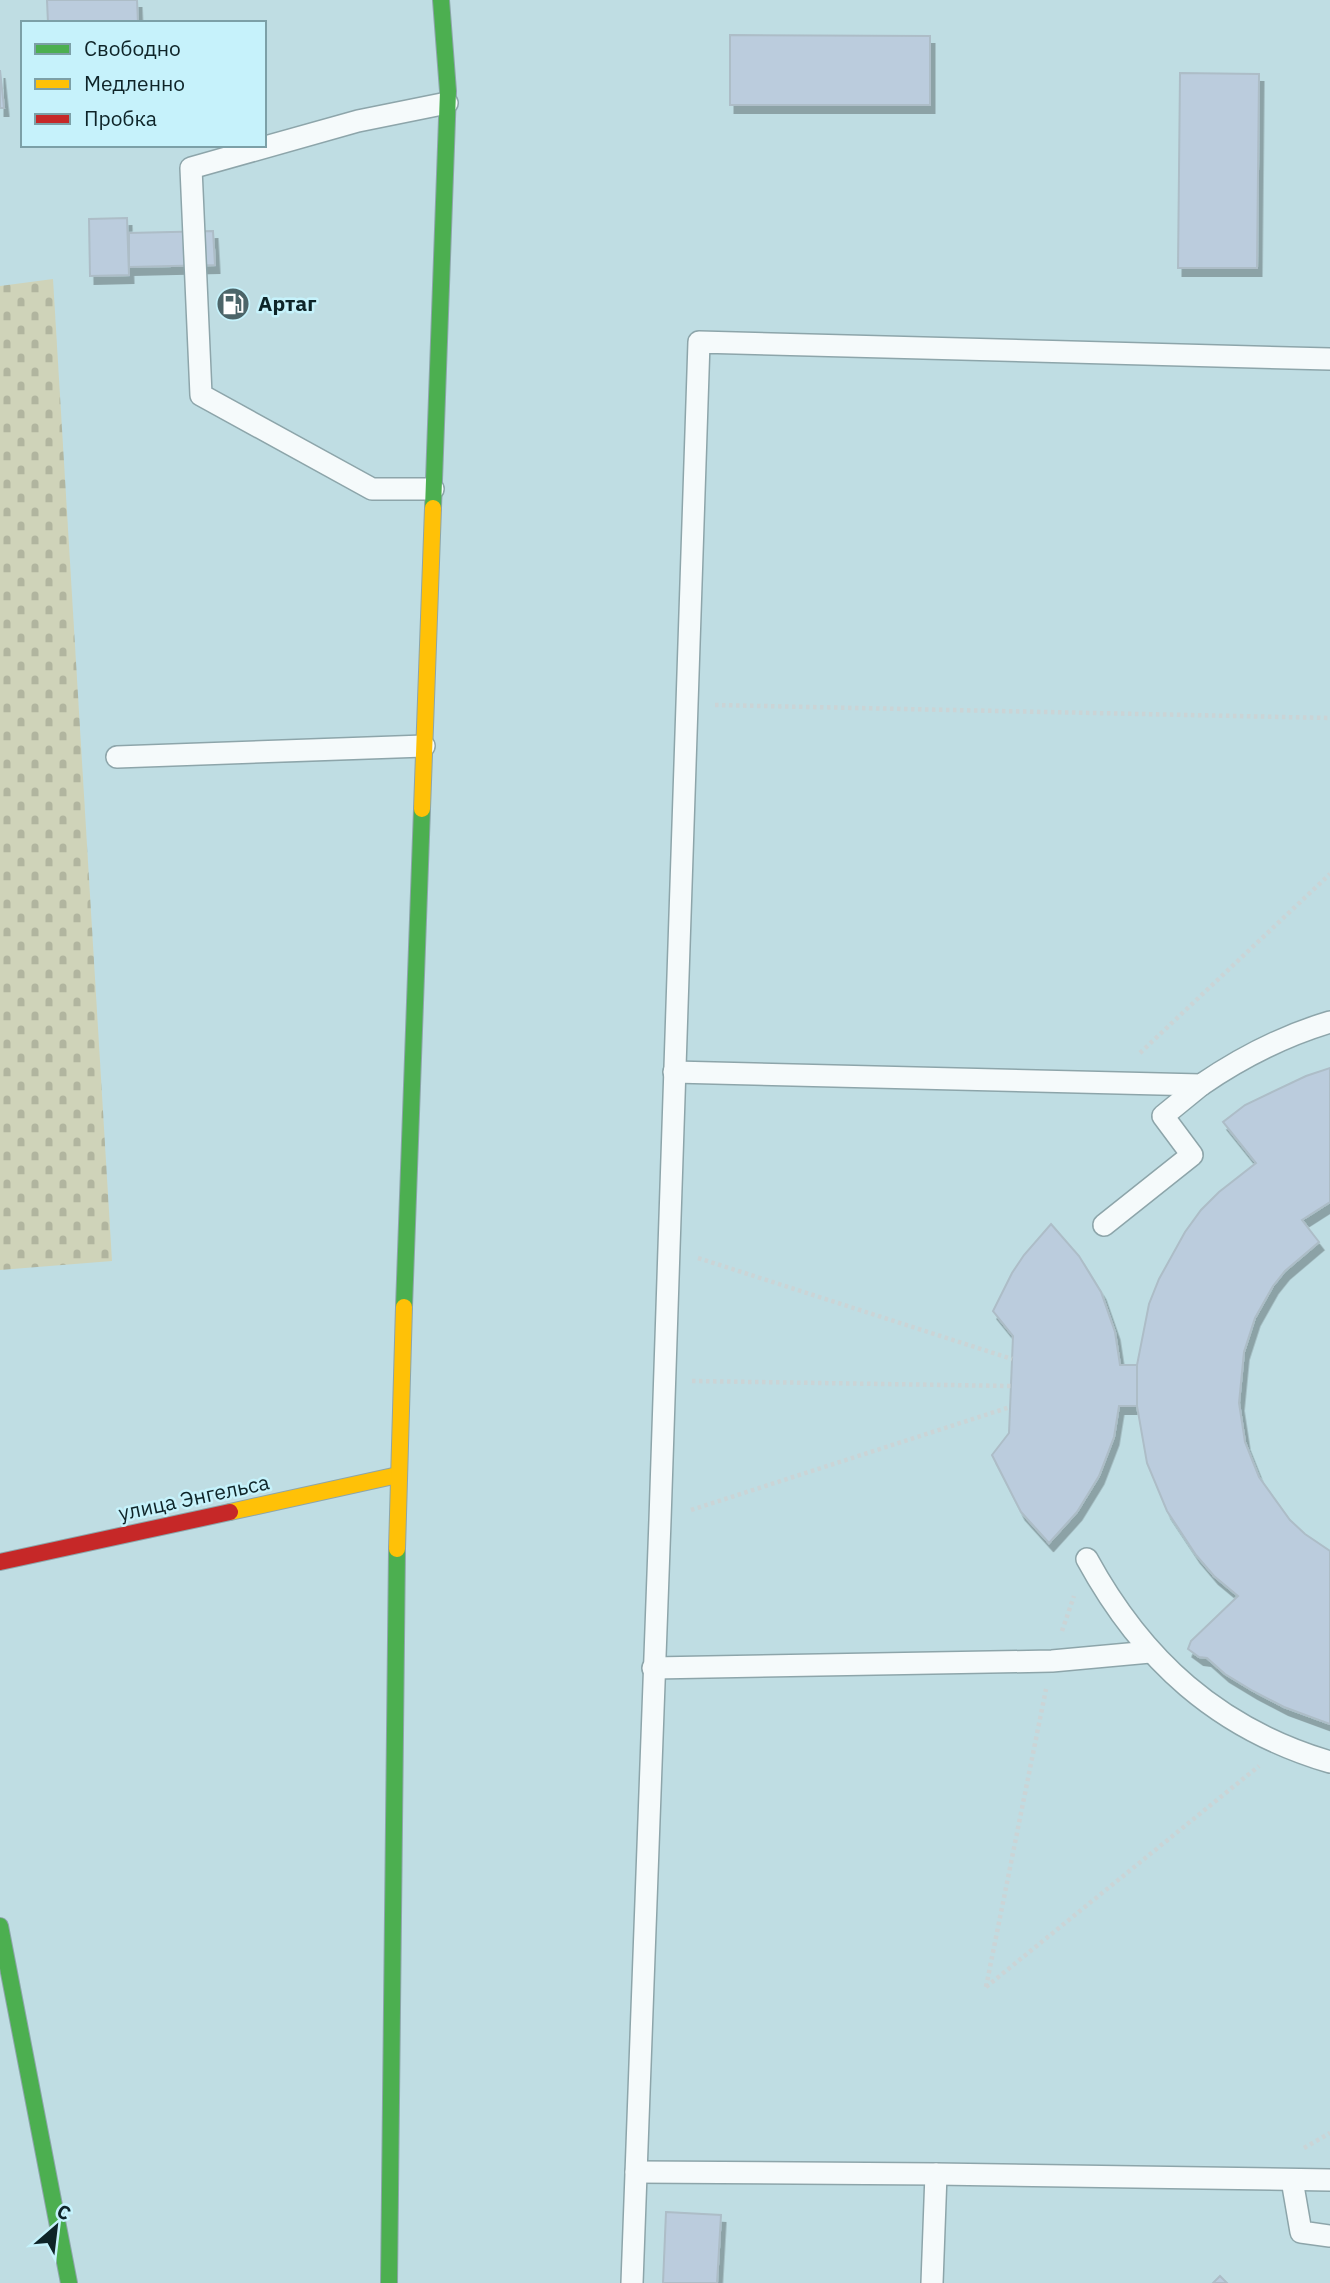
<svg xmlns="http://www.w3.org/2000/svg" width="1330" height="2283" font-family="'IBM Plex Sans',sans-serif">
<defs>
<pattern id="cemetery-stones" width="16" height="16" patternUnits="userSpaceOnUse" patternTransform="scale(1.75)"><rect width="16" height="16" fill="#cfd3b9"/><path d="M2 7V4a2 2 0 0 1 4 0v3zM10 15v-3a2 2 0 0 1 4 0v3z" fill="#b1b59f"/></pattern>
<filter id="shadow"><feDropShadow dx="4.5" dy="8" stdDeviation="0" flood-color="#0004"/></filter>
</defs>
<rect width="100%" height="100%" fill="#bfdde3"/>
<!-- cemetery -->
<polygon fill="url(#cemetery-stones)" points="53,279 112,1261 0,1270 0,286"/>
<!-- building -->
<g fill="#bcd" stroke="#adbdc7" stroke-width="2" filter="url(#shadow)">
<polygon points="47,0 137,0 138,23 48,23"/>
<polygon points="730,35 930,36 930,105 730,105"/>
<polygon points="0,70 4,108 0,108"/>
<polygon points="1180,73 1259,74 1257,268 1178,268"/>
<polygon points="127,218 129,275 90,276 89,219"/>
<polygon points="213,231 215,265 129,267 129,233"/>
<polygon points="1330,1068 1330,1202 1302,1220 1319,1242 1285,1271 1273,1286 1255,1318 1244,1352 1239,1403 1245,1442 1259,1477 1290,1520 1305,1534 1330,1551 1330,1724 1284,1707 1253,1691 1225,1674 1207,1658 1199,1657 1188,1649 1191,1641 1238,1596 1214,1576 1196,1555 1167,1511 1147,1463 1137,1406 1137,1365 1149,1304 1159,1279 1185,1232 1201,1210 1219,1192 1256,1163 1223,1122 1245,1105 1306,1076"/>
<polygon points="1051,1224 1079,1256 1101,1292 1115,1332 1120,1365 1137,1365 1137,1406 1119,1406 1114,1437 1099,1476 1077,1512 1049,1543 1021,1512 992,1455 1009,1433 1013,1336 993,1311 1012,1273 1024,1255"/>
<polygon points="666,2212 721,2215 717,2283 663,2283"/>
<polygon points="1220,2276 1227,2283 1213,2283"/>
</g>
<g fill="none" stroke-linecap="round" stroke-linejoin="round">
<defs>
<g id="lane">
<polyline points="433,489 372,489 201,395 191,168 358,121 447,103"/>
<polyline points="117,757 424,746"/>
<path d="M674,1072L1201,1085C1242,1057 1283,1036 1330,1022"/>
<polyline points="1104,1225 1192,1155 1163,1116 1201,1085"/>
<path d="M1087,1559C1142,1660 1218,1729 1330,1762"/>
<polyline points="653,1668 1052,1661 1150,1652"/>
<polyline points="636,2172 936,2174 1330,2180"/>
<polyline points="1292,2180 1301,2232 1330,2236"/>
<polyline points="632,2283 660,1520 699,342 1330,359"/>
<polyline points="932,2283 936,2174"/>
</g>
<g id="fast">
<polyline points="433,508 448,91 441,0"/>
<polyline points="404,1307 422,809"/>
<polyline points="0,1926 69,2283"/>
<polyline points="389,2283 397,1549"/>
</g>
<g id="slow">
<polyline points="422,809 433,508"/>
<polyline points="230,1512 398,1475"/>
<polyline points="397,1549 404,1307"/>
</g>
<polyline id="jam" points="0,1562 230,1512"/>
</defs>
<!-- lane casing -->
<use href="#lane" stroke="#8da5aa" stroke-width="24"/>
<!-- fast casing -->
<use href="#fast" stroke="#8da5aa" stroke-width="18"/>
<!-- slow casing -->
<use href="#slow" stroke="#8da5aa" stroke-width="18"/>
<!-- jam casing -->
<use href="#jam" stroke="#8da5aa" stroke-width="18"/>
<!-- path -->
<g stroke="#cbd4d6" stroke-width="4.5" stroke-dasharray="3.5 3.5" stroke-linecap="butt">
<polyline points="715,705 1330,718"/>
<polyline points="1140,1053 1330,874"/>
<polyline points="698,1258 1012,1359"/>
<polyline points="692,1381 1011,1386"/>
<polyline points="691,1510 1010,1407"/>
<polyline points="1062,1631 1074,1596"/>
<polyline points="986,1987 1046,1689"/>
<polyline points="986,1987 1259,1766"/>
<polyline points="1304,2148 1330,2133"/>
</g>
<!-- lane -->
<use href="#lane" stroke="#f5fafb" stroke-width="21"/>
<!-- fast -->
<use href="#fast" stroke="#4caf50" stroke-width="16"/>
<!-- slow -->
<use href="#slow" stroke="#ffc107" stroke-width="16"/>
<!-- jam -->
<use href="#jam" stroke="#c62828" stroke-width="16"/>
</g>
<!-- icons -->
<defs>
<symbol id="fuel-disc" viewBox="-11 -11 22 22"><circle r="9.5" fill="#4c6569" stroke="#c6f2fb"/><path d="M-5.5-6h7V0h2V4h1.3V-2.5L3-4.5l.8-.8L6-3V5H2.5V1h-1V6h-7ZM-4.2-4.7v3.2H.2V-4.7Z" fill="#fff"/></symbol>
</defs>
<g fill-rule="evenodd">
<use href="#fuel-disc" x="214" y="285" width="38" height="38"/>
</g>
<g text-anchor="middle" stroke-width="5" stroke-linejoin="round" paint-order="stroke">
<!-- poi labels -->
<g font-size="21" font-weight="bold" fill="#0e2428" stroke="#c6f2fb" text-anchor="start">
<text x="258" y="311">Артаг</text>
</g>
<!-- street labels -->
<g font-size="21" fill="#0e2428" stroke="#c6f2fb">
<text transform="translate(194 1498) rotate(-12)" y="7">улица Энгельса</text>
</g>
</g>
<!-- legend -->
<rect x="21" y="21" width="245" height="126" fill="#c6f2fb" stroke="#7ca0a7" stroke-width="2"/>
<rect x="35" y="44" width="35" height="10" fill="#4caf50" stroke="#7ca0a7" stroke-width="2"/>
<text x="84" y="56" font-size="21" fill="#0e2428">Свободно</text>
<rect x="35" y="79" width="35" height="10" fill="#ffc107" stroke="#7ca0a7" stroke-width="2"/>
<text x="84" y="91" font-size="21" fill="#0e2428">Медленно</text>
<rect x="35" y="114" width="35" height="10" fill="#c62828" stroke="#7ca0a7" stroke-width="2"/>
<text x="84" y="126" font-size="21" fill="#0e2428">Пробка</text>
<!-- north arrow -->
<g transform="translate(56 2227) rotate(28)" stroke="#c6f2fb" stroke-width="5" paint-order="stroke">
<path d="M0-5L12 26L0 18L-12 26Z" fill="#0e2428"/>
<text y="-10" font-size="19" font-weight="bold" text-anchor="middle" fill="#0e2428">С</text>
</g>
</svg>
